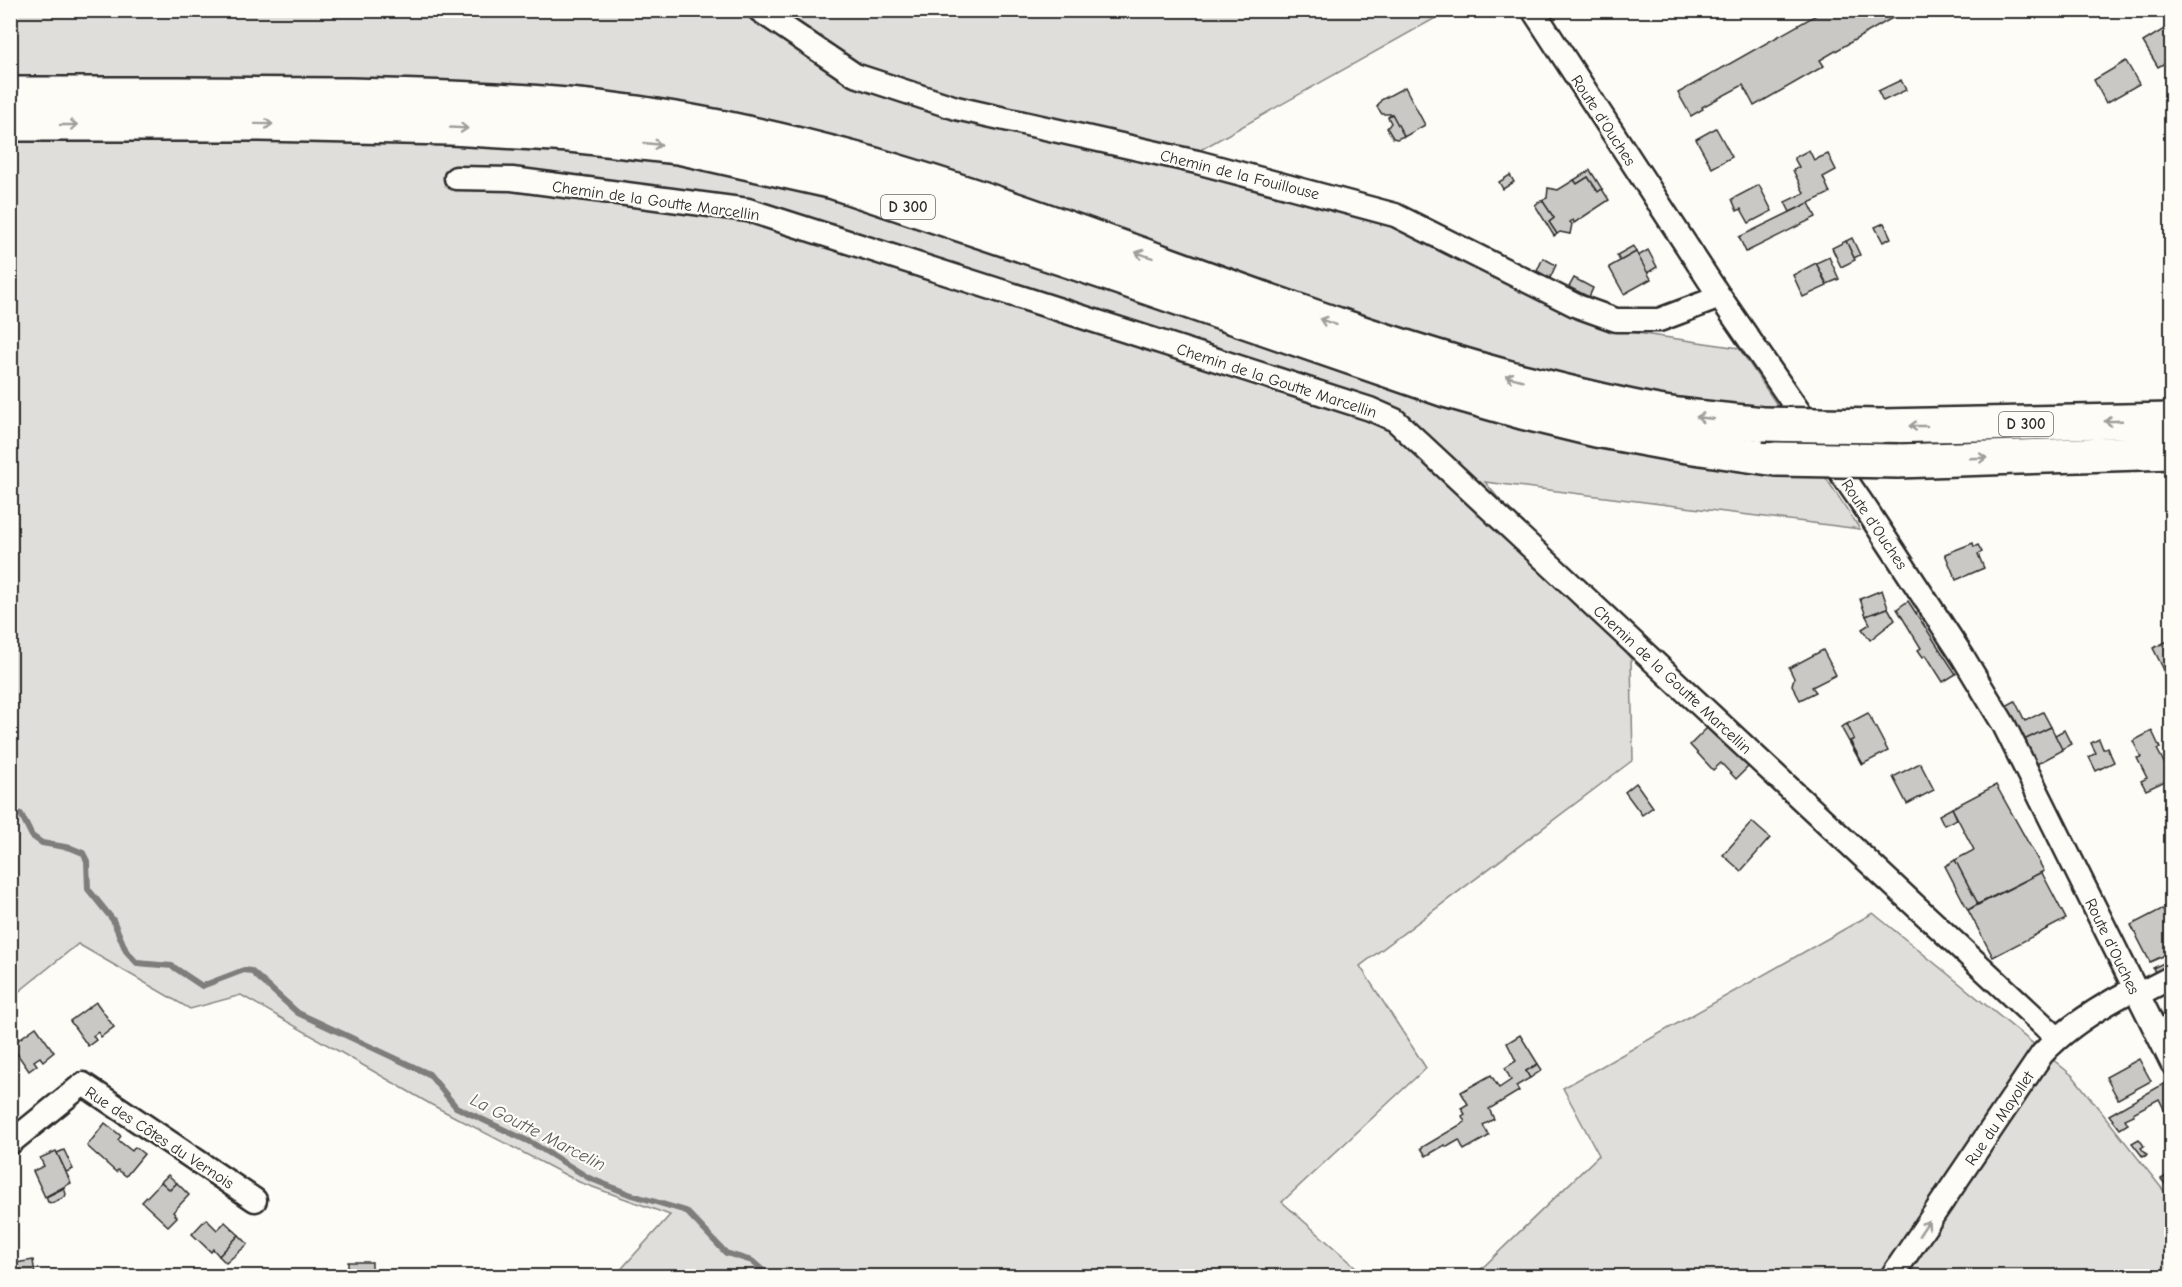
<svg xmlns="http://www.w3.org/2000/svg" width="2182" height="1287" font-family="'Comic Neue',sans-serif">
<rect width="100%" height="100%" fill="#fdfcf7"/>
<filter id="ink" filterUnits="userSpaceOnUse"><feTurbulence type="fractalNoise" baseFrequency=".0167" numOctaves="2"/><feDisplacementMap in="SourceGraphic" scale="12" xChannelSelector="R" yChannelSelector="G"/><feConvolveMatrix kernelMatrix="1 2 1 2 8 2 1 2 1" color-interpolation-filters="sRGB"/></filter>
<g filter="url(#ink)">
<!-- green -->
<g fill="#dfdeda" stroke="#858482" stroke-width="1.5">
<polygon points="11,11 1448,11 1177,163 1390,220 1602,328 1739,348 1860,529 1485,482 1631,659 1633,760 1360,966 1426,1068 1282,1202 1366,1276 615,1276 670,1215 579,1182 432,1105 241,995 190,1009 78,944 11,998"/>
<polygon points="1873,913 2073,1076 2171,1200 2171,1276 1474,1276 1599,1155 1563,1088"/>
</g>
<g fill="none" stroke-linecap="round" stroke-linejoin="round">
<!-- stream -->
<polyline stroke="#7e7d7b" stroke-width="6" points="10,812 21,814 32,836 42,843 71,848 83,853 87,861 88,889 113,920 126,951 137,963 172,966 202,986 244,970 251,971 298,1013 429,1074 456,1107 532,1143 589,1178 629,1194 686,1211 726,1253 752,1261 769,1276"/>
</g>
<!-- building -->
<g fill="#c9c8c4" stroke="#2b2b2b" stroke-width="1.5">
<polygon points="1825,10 1906,10 1820,60 1824,66 1754,106 1743,85 1702,107 1703,109 1691,116 1678,93"/>
<polygon points="2172,24 2172,59 2158,67 2143,42"/>
<polygon points="2126,61 2139,84 2106,103 2094,80"/>
<polygon points="1901,80 1906,90 1883,101 1878,91"/>
<polygon points="1405,87 1425,125 1404,137 1392,114 1382,114 1377,107 1381,100"/>
<polygon points="1392,114 1404,136 1397,139 1393,138 1387,128 1391,123 1388,117"/>
<polygon points="1716,128 1732,157 1712,168 1696,139"/>
<polygon points="1809,150 1814,160 1828,154 1836,170 1823,177 1830,193 1790,212 1785,202 1804,193 1793,170 1799,167 1794,158"/>
<polygon points="1590,170 1602,189 1598,192 1588,177 1577,184 1574,180"/>
<polygon points="1510,175 1514,182 1503,189 1499,182"/>
<polygon points="1588,177 1598,192 1602,189 1609,200 1574,223 1573,220 1570,222 1572,224 1570,234 1560,232 1557,234 1549,222 1554,218 1542,200 1547,198 1548,188 1558,190 1574,180 1577,184"/>
<polygon points="1759,185 1772,211 1749,223 1741,209 1737,211 1732,199"/>
<polygon points="1542,200 1554,218 1549,222 1557,234 1554,236 1535,205"/>
<polygon points="1809,203 1816,217 1746,252 1739,237"/>
<polygon points="1884,223 1891,238 1883,242 1875,227"/>
<polygon points="1852,238 1860,255 1854,258 1846,241"/>
<polygon points="1846,241 1855,260 1841,267 1832,248"/>
<polygon points="1633,246 1636,252 1620,261 1617,255"/>
<polygon points="1648,250 1657,267 1647,273 1638,256"/>
<polygon points="1636,252 1651,279 1624,294 1609,267"/>
<polygon points="1829,257 1839,279 1827,284 1816,263"/>
<polygon points="1543,258 1556,265 1550,278 1537,271"/>
<polygon points="1816,263 1827,286 1803,297 1793,275"/>
<polygon points="1574,278 1593,288 1589,297 1569,287"/>
<polygon points="1973,543 1974,547 1978,545 1982,552 1978,554 1984,568 1956,580 1945,554"/>
<polygon points="1882,590 1888,608 1866,616 1860,599"/>
<polygon points="1908,601 1956,674 1943,682 1926,655 1923,657 1918,650 1921,648 1897,609"/>
<polygon points="1888,608 1895,620 1870,640 1862,629 1870,624 1866,616"/>
<polygon points="2172,639 2172,686 2153,648"/>
<polygon points="1823,650 1836,675 1812,687 1816,692 1800,700 1792,685 1794,678 1789,668"/>
<polygon points="2015,701 2025,721 2043,712 2051,727 2024,740 2006,706"/>
<polygon points="1868,713 1888,751 1863,764 1850,741 1854,739 1847,724"/>
<polygon points="1847,724 1854,739 1850,741 1863,764 1862,765 1841,727"/>
<polygon points="2051,727 2063,750 2037,764 2024,740"/>
<polygon points="1707,728 1717,738 1720,737 1749,766 1736,779 1721,763 1713,770 1690,745"/>
<polygon points="2064,730 2071,744 2062,749 2055,735"/>
<polygon points="2152,731 2160,748 2157,749 2172,778 2146,790 2141,781 2147,778 2137,758 2141,757 2133,741"/>
<polygon points="2099,739 2103,749 2107,747 2114,762 2096,771 2089,757 2096,753 2091,743"/>
<polygon points="1920,763 1934,790 1907,804 1893,777"/>
<polygon points="1636,783 1653,807 1642,815 1625,792"/>
<polygon points="1996,785 2044,871 1978,904 1955,860 1974,850 1952,808"/>
<polygon points="1952,808 1957,819 1944,825 1939,815"/>
<polygon points="1752,822 1770,838 1741,871 1723,855"/>
<polygon points="1955,860 1978,904 1968,910 1945,866"/>
<polygon points="2044,871 2042,873 2066,919 1993,957 1968,910"/>
<polygon points="2162,909 2170,923 2172,922 2172,952 2150,962 2131,925"/>
<polygon points="2172,959 2172,967 2156,974 2153,968"/>
<polygon points="96,1002 114,1027 101,1037 98,1032 93,1036 96,1040 88,1046 70,1021"/>
<polygon points="36,1027 54,1052 43,1061 40,1057 34,1061 37,1065 29,1071 11,1045"/>
<polygon points="1520,1035 1538,1064 1526,1071 1530,1078 1516,1086 1519,1091 1489,1109 1494,1119 1483,1125 1489,1136 1464,1150 1459,1140 1447,1147 1445,1145 1426,1156 1421,1148 1465,1122 1462,1116 1465,1114 1461,1108 1468,1104 1461,1092 1491,1075 1499,1088 1511,1080 1505,1068 1516,1061 1507,1043"/>
<polygon points="2139,1059 2151,1081 2118,1099 2106,1077"/>
<polygon points="1538,1064 1542,1070 1530,1078 1526,1071"/>
<polygon points="2167,1082 2172,1091 2172,1108 2165,1111 2159,1099 2133,1113 2134,1115 2125,1119 2128,1124 2120,1129 2109,1115"/>
<polygon points="105,1123 121,1136 118,1140 132,1151 135,1147 144,1154 126,1176 118,1170 116,1172 87,1146"/>
<polygon points="2139,1139 2144,1146 2141,1148 2147,1155 2143,1157 2132,1143"/>
<polygon points="64,1150 73,1169 66,1172 57,1153"/>
<polygon points="56,1151 71,1183 45,1197 33,1171 44,1166 40,1158"/>
<polygon points="2172,1173 2172,1189 2170,1190 2161,1179"/>
<polygon points="168,1175 177,1183 170,1190 161,1182"/>
<polygon points="161,1182 170,1190 177,1183 189,1195 173,1212 177,1217 168,1226 142,1202"/>
<polygon points="64,1188 66,1194 65,1197 52,1203 48,1202 46,1197"/>
<polygon points="10,1196 16,1230 10,1230"/>
<polygon points="206,1219 217,1230 225,1222 239,1235 219,1256 213,1249 211,1252 192,1234"/>
<polygon points="239,1235 248,1244 226,1263 219,1256"/>
<polygon points="33,1260 35,1276 10,1276 10,1264"/>
<rect x="348" y="1262" width="24" height="14"/>
</g>
<g fill="none" stroke-linecap="round" stroke-linejoin="round">
<defs>
<g id="street">
<polyline points="759,10 855,75 956,108 1197,162 1395,215 1577,306 1616,320 1659,320 1720,297"/>
<polyline points="1533,10 1720,297 1866,509 1963,657 2004,725 2172,1063"/>
<polyline points="456,178 512,179 748,210 1370,409 1395,420 2057,1038"/>
<polyline points="2137,995 2172,977"/>
<polyline points="10,1143 83,1084 255,1200"/>
<path d="M1892,1276L2042,1054C2067,1027 2101,1006 2134,989"/>
</g>
<g id="primary">
<path d="M10,94C122,94 233,94 345,95C428,97 515,99 598,108C684,118 770,136 854,159C1078,222 1290,319 1514,379C1564,391 1614,405 1664,413C1697,418 1730,420 1763,424"/>
<polyline points="10,124 259,124 451,128 570,135 678,147 834,182 1103,272 1448,391 1522,412 1596,430 1673,444 1776,459"/>
<polyline points="1881,426 2172,420"/>
<polyline points="1898,461 2172,452"/>
</g>
</defs>
<!-- street casing -->
<use href="#street" stroke="#2b2b2b" stroke-width="27"/>
<!-- primary casing -->
<use href="#primary" stroke="#2b2b2b" stroke-width="38"/>
<!-- street -->
<use href="#street" stroke="#fdfcf7" stroke-width="22"/>
<!-- primary -->
<use href="#primary" stroke="#fdfcf7" stroke-width="33"/>
<defs>
<g id="primary-bridge">
<polyline points="1763,424 1881,426"/>
<polyline points="1776,459 1898,461"/>
</g>
</defs>
<!-- primary-bridge casing -->
<use href="#primary-bridge" stroke="#2b2b2b" stroke-width="38" stroke-linecap="butt"/>
<!-- primary-bridge -->
<use href="#primary-bridge" stroke="#fdfcf7" stroke-width="33"/>
</g>
<!-- one-way arrows -->
<defs><path id="oneway-shaft" d="M-6 0H5M1.5-3L5.5 0L1.5 3" fill="none" stroke-width="1.6" stroke-linecap="round" stroke-linejoin="round" transform="scale(1.5)"/></defs>
<g stroke="#9e9e9b">
<use href="#oneway-shaft" transform="translate(264 124) rotate(1)"/>
<use href="#oneway-shaft" transform="translate(69 125)"/>
<use href="#oneway-shaft" transform="translate(459 128) rotate(3)"/>
<use href="#oneway-shaft" transform="translate(653 144) rotate(6)"/>
<use href="#oneway-shaft" transform="translate(1144 255) rotate(-161)"/>
<use href="#oneway-shaft" transform="translate(1328 322) rotate(-161)"/>
<use href="#oneway-shaft" transform="translate(1514 378) rotate(-165)"/>
<use href="#oneway-shaft" transform="translate(1705 418) rotate(-174)"/>
<use href="#oneway-shaft" transform="translate(2113 421) rotate(178)"/>
<use href="#oneway-shaft" transform="translate(1918 426) rotate(-180)"/>
<use href="#oneway-shaft" transform="translate(1978 458) rotate(-2)"/>
<use href="#oneway-shaft" transform="translate(1924 1228) rotate(-56)"/>
</g>
</g>
<g text-anchor="middle" stroke-width="4.5" stroke-linejoin="round" paint-order="stroke">
<!-- shield labels -->
<g fill="#fdfcf7" stroke="#6a6a68" stroke-width="1.5">
<rect x="881" y="195" width="54" height="24" rx="4.5"/>
<rect x="1999" y="412" width="54" height="24" rx="4.5"/>
</g>
<g font-size="15" font-weight="bold" fill="#2b2b2b">
<text x="908" y="212">D 300</text>
<text x="2026" y="429">D 300</text>
</g>
<!-- street labels -->
<g font-size="16" fill="#2b2b2b" stroke="#fdfcf7">
<text transform="translate(1604 120) rotate(57)" y="6">Route d'Ouches</text>
<text transform="translate(1240 174) rotate(14)" y="6">Chemin de la Fouillouse</text>
<text transform="translate(656 200) rotate(8)" y="6">Chemin de la Goutte Marcellin</text>
<text transform="translate(1277 380) rotate(18)" y="6">Chemin de la Goutte Marcellin</text>
<text transform="translate(1875 524) rotate(56)" y="6">Route d'Ouches</text>
<text transform="translate(1673 679) rotate(43)" y="6">Chemin de la Goutte Marcellin</text>
<text transform="translate(2113 946) rotate(64)" y="6">Route d'Ouches</text>
<text transform="translate(1999 1118) rotate(-56)" y="6">Rue du Mayollet</text>
<text transform="translate(160 1137) rotate(33)" y="6">Rue des Côtes du Vernois</text>
</g>
<!-- water labels -->
<g font-size="18" font-style="italic" fill="#5b5b5a" stroke="#fdfcf7">
<text transform="translate(538 1132) rotate(27)" y="6">La Goutte Marcelin</text>
</g>
</g>
<!-- margin -->
<rect width="2182" height="1287" fill="none" stroke="#fdfcf7" stroke-width="36"/>
<rect x="18" y="18" width="2146" height="1251" fill="none" stroke="#2b2b2b" stroke-width="2" filter="url(#ink)"/>
</svg>
